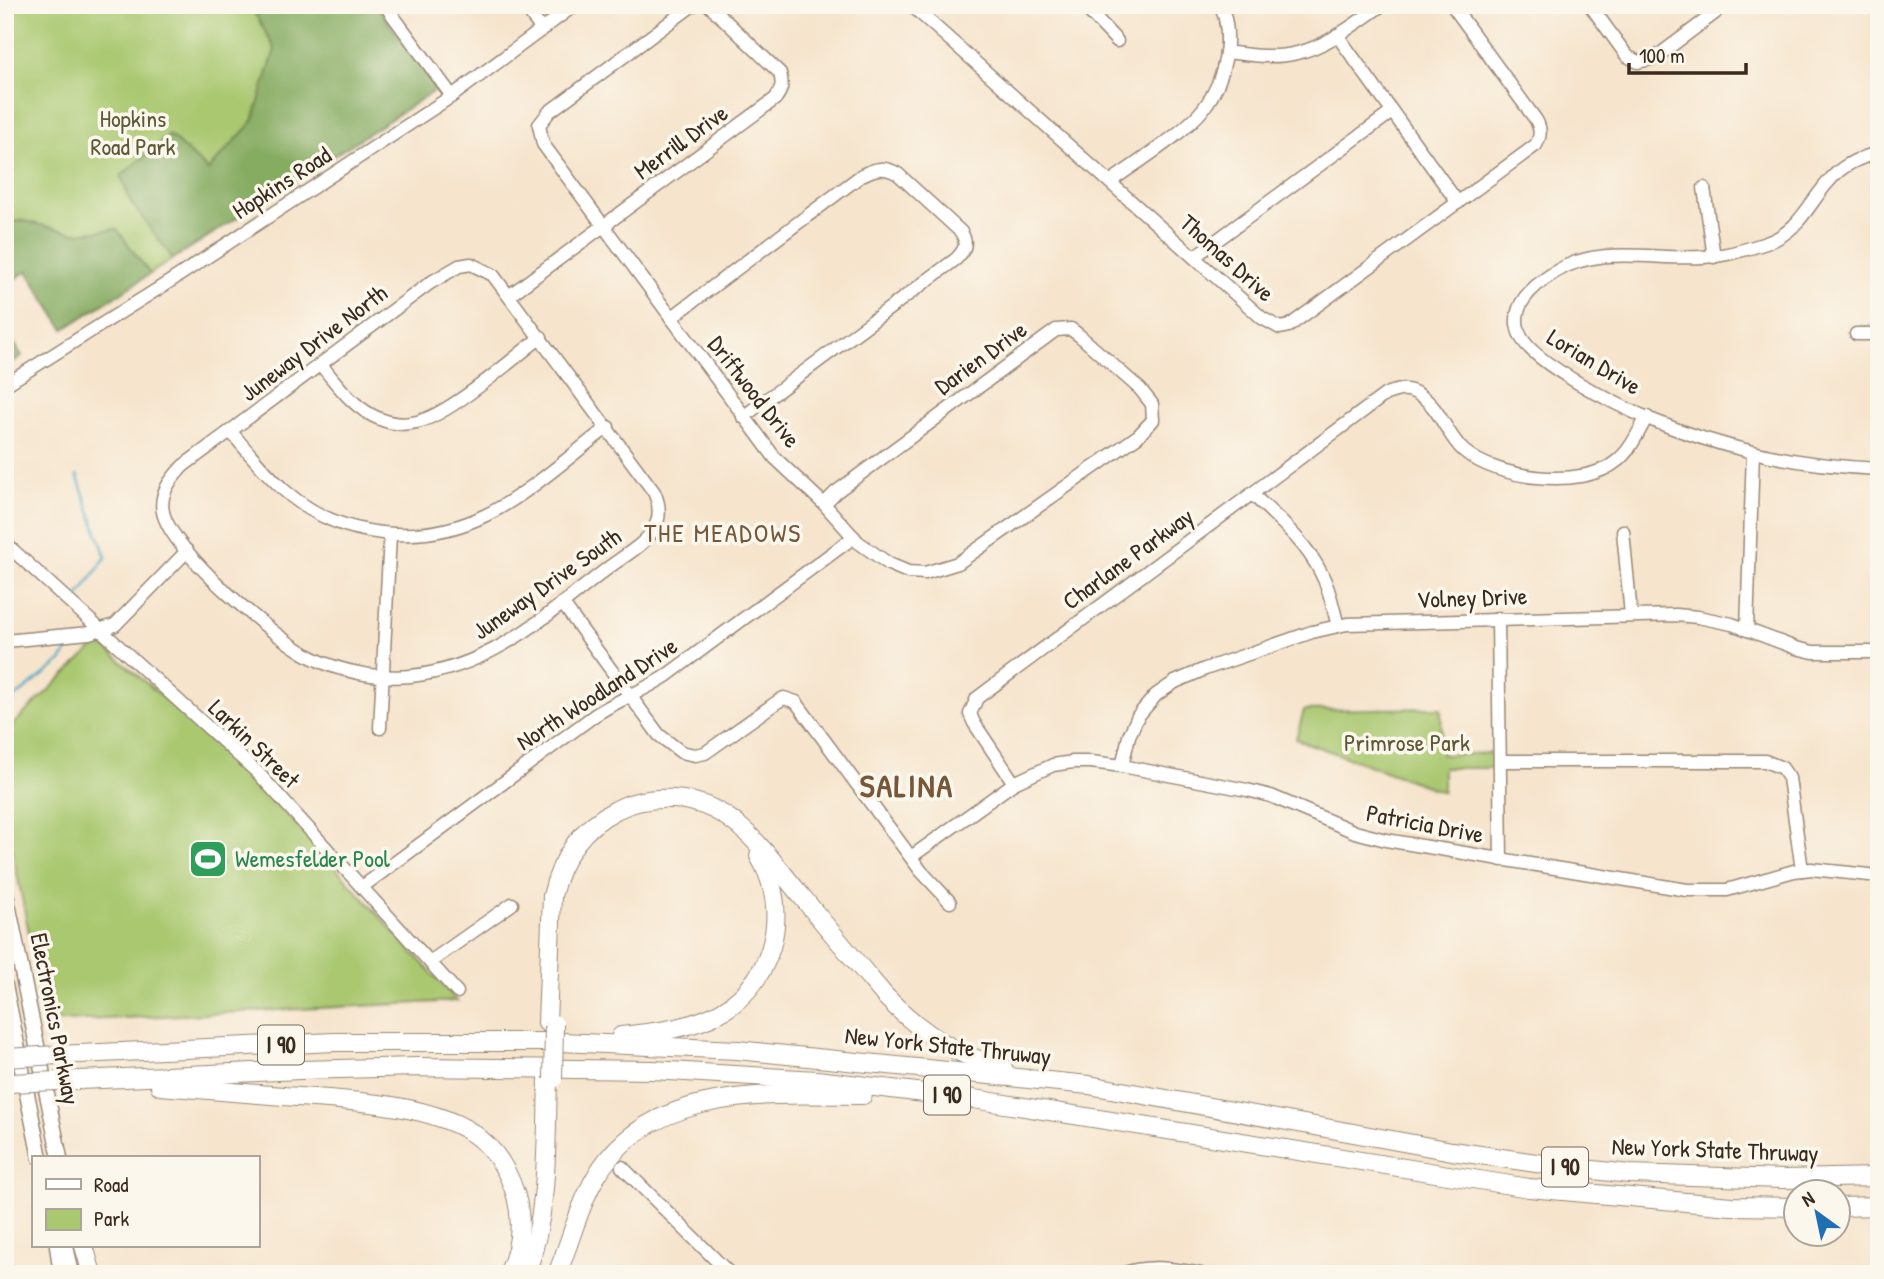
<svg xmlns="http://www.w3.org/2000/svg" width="1884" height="1279" font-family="'Patrick Hand',sans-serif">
<rect width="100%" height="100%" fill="#fbf7ec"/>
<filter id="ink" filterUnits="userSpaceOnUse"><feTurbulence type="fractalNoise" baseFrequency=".0143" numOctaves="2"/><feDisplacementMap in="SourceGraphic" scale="14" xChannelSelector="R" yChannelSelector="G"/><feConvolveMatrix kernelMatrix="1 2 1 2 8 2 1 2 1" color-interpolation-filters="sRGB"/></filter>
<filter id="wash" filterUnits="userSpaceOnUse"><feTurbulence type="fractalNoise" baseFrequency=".00686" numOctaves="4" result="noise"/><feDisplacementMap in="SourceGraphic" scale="28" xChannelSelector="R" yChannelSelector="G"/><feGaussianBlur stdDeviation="1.57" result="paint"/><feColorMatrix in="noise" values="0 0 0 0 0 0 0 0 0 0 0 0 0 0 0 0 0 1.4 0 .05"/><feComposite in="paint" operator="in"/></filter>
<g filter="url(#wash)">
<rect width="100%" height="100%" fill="#f6e4cc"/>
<!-- green -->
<g fill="#a9c86f" stroke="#727946" stroke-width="2">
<polygon points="5,5 376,5 437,89 64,329 27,271 5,285"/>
<polygon points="99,642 246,769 457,1001 47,1022 5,814 5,732"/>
<polygon points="1441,708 1442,755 1495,753 1495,768 1443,768 1443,792 1296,739 1304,710"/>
</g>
<!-- forest -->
<g fill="#86ac62" stroke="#606b40" stroke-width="2">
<polygon points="250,5 376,5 437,89 173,259 130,201 121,176 169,135 208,170 253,121 275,49"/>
<polygon points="21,220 74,233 117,229 150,274 64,329 27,271 5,285 5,225"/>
<polygon points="5,329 22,356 5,367"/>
</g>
<!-- water -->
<polygon fill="#44a9c4" stroke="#406a71" stroke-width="2" points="203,845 222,865 212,874 194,854"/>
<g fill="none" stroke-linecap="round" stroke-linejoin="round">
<!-- stream -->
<g stroke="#44a9c4" stroke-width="2.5">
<polyline points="76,600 106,557 77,475"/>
<polyline points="5,721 14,698 60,662 65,655 67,645"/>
</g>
</g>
</g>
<g filter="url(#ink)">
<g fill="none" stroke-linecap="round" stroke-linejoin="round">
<defs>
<g id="minor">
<polyline points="385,5 452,96"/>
<polyline points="524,5 542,30"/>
<polyline points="693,5 549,112 539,125 543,144 775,458 824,504 858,542 889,564 908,572 925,573 958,563 1138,436 1153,420 1152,404 1140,389 1080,336 1071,329 1056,330 836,492 824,504"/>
<path d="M911,5L1262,318L1280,328L1289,326L1536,145C1541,135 1541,129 1536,120L1452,5"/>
<polyline points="1083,5 1117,41"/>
<polyline points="1590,5 1627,56 1638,62 1655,58 1715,13 1719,5"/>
<polyline points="1337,35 1458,203"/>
<path d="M1226,52C1249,55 1274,59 1297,53C1328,46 1356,23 1382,5"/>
<path d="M1879,153C1860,157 1841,166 1829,181C1808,204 1799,232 1766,243C1751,248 1732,254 1715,256C1661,263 1603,242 1555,272C1533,286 1508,306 1520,335C1533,364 1621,407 1652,420C1684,433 1719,444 1753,452C1794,462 1837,467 1879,469"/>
<path d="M1110,182C1137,162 1184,134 1204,108C1225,80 1234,39 1221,5"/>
<polyline points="1704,188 1714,257"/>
<polyline points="1194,257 1392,112"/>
<path d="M471,264L493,275L654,492C672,531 636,547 608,568C547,615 490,668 411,676C379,679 341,672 313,658C276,640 171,551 163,512C159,493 171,479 183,466L430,283L459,266Z"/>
<path d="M510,295L775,99C782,90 783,84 780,73L709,5"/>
<path d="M671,318L862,175C876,168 884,166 898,174L961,232C968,243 965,250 956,259L743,417"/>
<polyline points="1856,334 1879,334"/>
<path d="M321,365C338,385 354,409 380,419C392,424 404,425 417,422C451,414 511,360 541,337"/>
<polyline points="5,385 169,282 452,96 575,5"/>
<path d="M231,432C248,452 265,473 285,491C340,539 422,547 486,515C526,496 572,454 608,427"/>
<path d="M1252,494C1276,517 1306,542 1321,573C1330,589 1333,608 1338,626"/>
<polyline points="1623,531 1631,615"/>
<polyline points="5,543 258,773 457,992"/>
<polyline points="562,603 659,735 681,752 695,755 705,753 777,702 784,698 796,702 921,871 950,902"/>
<polyline points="1498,618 1501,860"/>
<polyline points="1747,630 1753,452"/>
<polyline points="5,641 89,633 115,625 187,551"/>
<polyline points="380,728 390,535"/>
<polyline points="1501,761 1765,761 1782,768 1789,778 1802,870"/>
<polyline points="1122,766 1129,736 1138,716 1156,695 1175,682 1205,669 1312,632 1347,624 1676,615 1698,617 1732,624 1796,648 1813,652 1879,652"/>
<path d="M1014,783L974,723L970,714L977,698L1386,394C1400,389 1408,387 1421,396C1440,408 1447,436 1464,451C1497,479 1582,490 1617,461C1631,450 1638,432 1647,417"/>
<polyline points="911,857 1014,783 1053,765 1073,762 1091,762 1122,766 1247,790 1271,796 1355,832 1386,840 1687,890 1727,890 1794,871 1811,869 1879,876"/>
<path d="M362,887L595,715C618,700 643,691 666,676L854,537"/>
<polyline points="430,962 512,904"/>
<polyline points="622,1167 730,1274"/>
<polyline points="942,1274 968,1274"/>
<path d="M1122,1274C1148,1264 1174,1269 1201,1274"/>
</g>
<g id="major">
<polyline points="5,889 60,1158"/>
<polyline points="5,985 40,1158"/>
<polyline points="57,1246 61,1274"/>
<polyline points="66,1246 72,1274"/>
</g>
<g id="highway">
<path d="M547,1023L552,896C561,858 580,828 616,810C633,801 653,798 673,799C734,801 767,856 803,898C830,931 858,964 885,996C918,1030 956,1057 1003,1067"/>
<path d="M621,1036C651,1033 684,1029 711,1017C773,989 793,912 759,856"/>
<polyline points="58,1055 334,1042 561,1042 737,1050 1089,1085 1452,1151 1565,1167 1630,1174 1783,1179 1879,1177"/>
<polyline points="57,1081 300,1070 417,1067 653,1070 817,1080 974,1099 1529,1188 1731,1206 1797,1207"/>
<path d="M160,1086C201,1089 242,1093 283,1096C339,1100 435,1102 479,1138C498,1153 509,1173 516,1196C523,1222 520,1249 508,1274"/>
<polyline points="1839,1207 1879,1206"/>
<polyline points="84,1246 92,1274"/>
<path d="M526,1274C549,1211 546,1144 548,1078"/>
<path d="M557,1274C570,1243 578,1209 594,1180C646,1085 770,1094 863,1095"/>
</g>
</defs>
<!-- minor casing -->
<use href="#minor" stroke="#988775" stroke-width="15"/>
<!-- major casing -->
<use href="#major" stroke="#988775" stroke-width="17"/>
<!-- highway casing -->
<use href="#highway" stroke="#988775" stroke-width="20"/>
<!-- minor -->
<use href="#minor" stroke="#fff" stroke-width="12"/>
<!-- major -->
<use href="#major" stroke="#fff" stroke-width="14"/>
<!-- highway -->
<use href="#highway" stroke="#fff" stroke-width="18"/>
<defs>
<g id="highway-bridge">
<polyline points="5,1058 58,1055"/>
<polyline points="553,1079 554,1024"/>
<polyline points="9,1083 57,1081"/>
</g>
</defs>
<!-- highway-bridge casing -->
<use href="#highway-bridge" stroke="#988775" stroke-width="20" stroke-linecap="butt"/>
<!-- highway-bridge -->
<use href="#highway-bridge" stroke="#fff" stroke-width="18"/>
</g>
</g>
<!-- icons -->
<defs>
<symbol id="stadium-square" viewBox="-11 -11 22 22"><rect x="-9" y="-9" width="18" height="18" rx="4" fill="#2e9e5b" stroke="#fbf7ec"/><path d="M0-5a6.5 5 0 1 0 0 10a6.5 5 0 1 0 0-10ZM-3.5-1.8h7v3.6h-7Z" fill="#fff"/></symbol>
</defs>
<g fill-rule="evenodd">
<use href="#stadium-square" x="186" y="837" width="44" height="44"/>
</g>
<g text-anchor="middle" stroke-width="7" stroke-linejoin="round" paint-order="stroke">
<!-- shield labels -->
<g fill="#fbf7ec" stroke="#75685c" stroke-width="2">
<rect x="258" y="1025.5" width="46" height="39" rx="5"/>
<rect x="924" y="1075.5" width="46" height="39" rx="5"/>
<rect x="1542" y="1147.5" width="46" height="39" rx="5"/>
</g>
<g font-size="23" font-weight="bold" fill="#3b2a1e">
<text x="281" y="1053">I 90</text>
<text x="947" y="1103">I 90</text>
<text x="1565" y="1175">I 90</text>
</g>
<!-- park labels -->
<g font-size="24" fill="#5c5936" stroke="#fbf7ec">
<text x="133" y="127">Hopkins<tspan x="133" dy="28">Road Park</tspan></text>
<text x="1407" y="751">Primrose Park</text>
</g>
<!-- street labels -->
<g font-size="24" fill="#3b2a1e" stroke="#fbf7ec">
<text transform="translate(681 142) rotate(-36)" y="8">Merrill Drive</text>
<text transform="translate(282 183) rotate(-33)" y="8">Hopkins Road</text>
<text transform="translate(1227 258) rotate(42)" y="8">Thomas Drive</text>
<text transform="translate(314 343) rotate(-37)" y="8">Juneway Drive North</text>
<text transform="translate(981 358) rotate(-36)" y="8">Darien Drive</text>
<text transform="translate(1594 362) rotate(31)" y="8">Lorian Drive</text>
<text transform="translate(754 392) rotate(52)" y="8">Driftwood Drive</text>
<text transform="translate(1128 559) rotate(-36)" y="8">Charlane Parkway</text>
<text transform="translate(547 584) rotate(-35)" y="8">Juneway Drive South</text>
<text transform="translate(1472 598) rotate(-2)" y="8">Volney Drive</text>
<text transform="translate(597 694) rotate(-33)" y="8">North Woodland Drive</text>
<text transform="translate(254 744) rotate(44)" y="8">Larkin Street</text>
<text transform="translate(1425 824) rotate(11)" y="8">Patricia Drive</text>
<text transform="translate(55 1019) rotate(79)" y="8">Electronics Parkway</text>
<text transform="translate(948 1046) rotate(6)" y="8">New York State Thruway</text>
<text transform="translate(1715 1150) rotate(2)" y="8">New York State Thruway</text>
</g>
<!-- leisure labels -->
<g font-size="24" fill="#27864d" stroke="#fbf7ec" text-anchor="start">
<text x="235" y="867">Wemesfelder Pool</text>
</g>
<!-- neighbourhood labels -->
<g font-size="26" letter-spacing="2" fill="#77573a" stroke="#fbf7ec">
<text x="723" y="542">THE MEADOWS</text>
</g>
<!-- district labels -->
<g font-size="32" font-weight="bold" letter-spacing="2" fill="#77573a" stroke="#fbf7ec">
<text x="907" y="797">SALINA</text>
</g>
</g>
<!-- margin -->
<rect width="1884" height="1279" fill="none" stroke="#fbf7ec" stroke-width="28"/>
<!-- legend -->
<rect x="32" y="1156" width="228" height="91" fill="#fbf7ec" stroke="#aea59a" stroke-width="2"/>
<rect x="46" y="1179" width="35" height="10" fill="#ffffff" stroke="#aea59a" stroke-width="2"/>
<text x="94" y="1192" font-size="21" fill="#3b2a1e">Road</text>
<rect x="46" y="1209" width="35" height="21" fill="#a9c86f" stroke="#aea59a" stroke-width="2"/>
<text x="94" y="1226" font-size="21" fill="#3b2a1e">Park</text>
<!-- north arrow -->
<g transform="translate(1817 1213) rotate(327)"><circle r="33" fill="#fbf7ec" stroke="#aea59a" stroke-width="2"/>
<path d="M0-5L12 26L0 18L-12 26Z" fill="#1f6fb2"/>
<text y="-10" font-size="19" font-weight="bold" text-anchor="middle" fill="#3b2a1e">N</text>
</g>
<!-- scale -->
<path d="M1629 63v10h117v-10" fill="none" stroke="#3b2a1e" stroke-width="3.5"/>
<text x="1639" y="63" font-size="21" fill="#3b2a1e" stroke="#fbf7ec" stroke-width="5" paint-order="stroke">100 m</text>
</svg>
